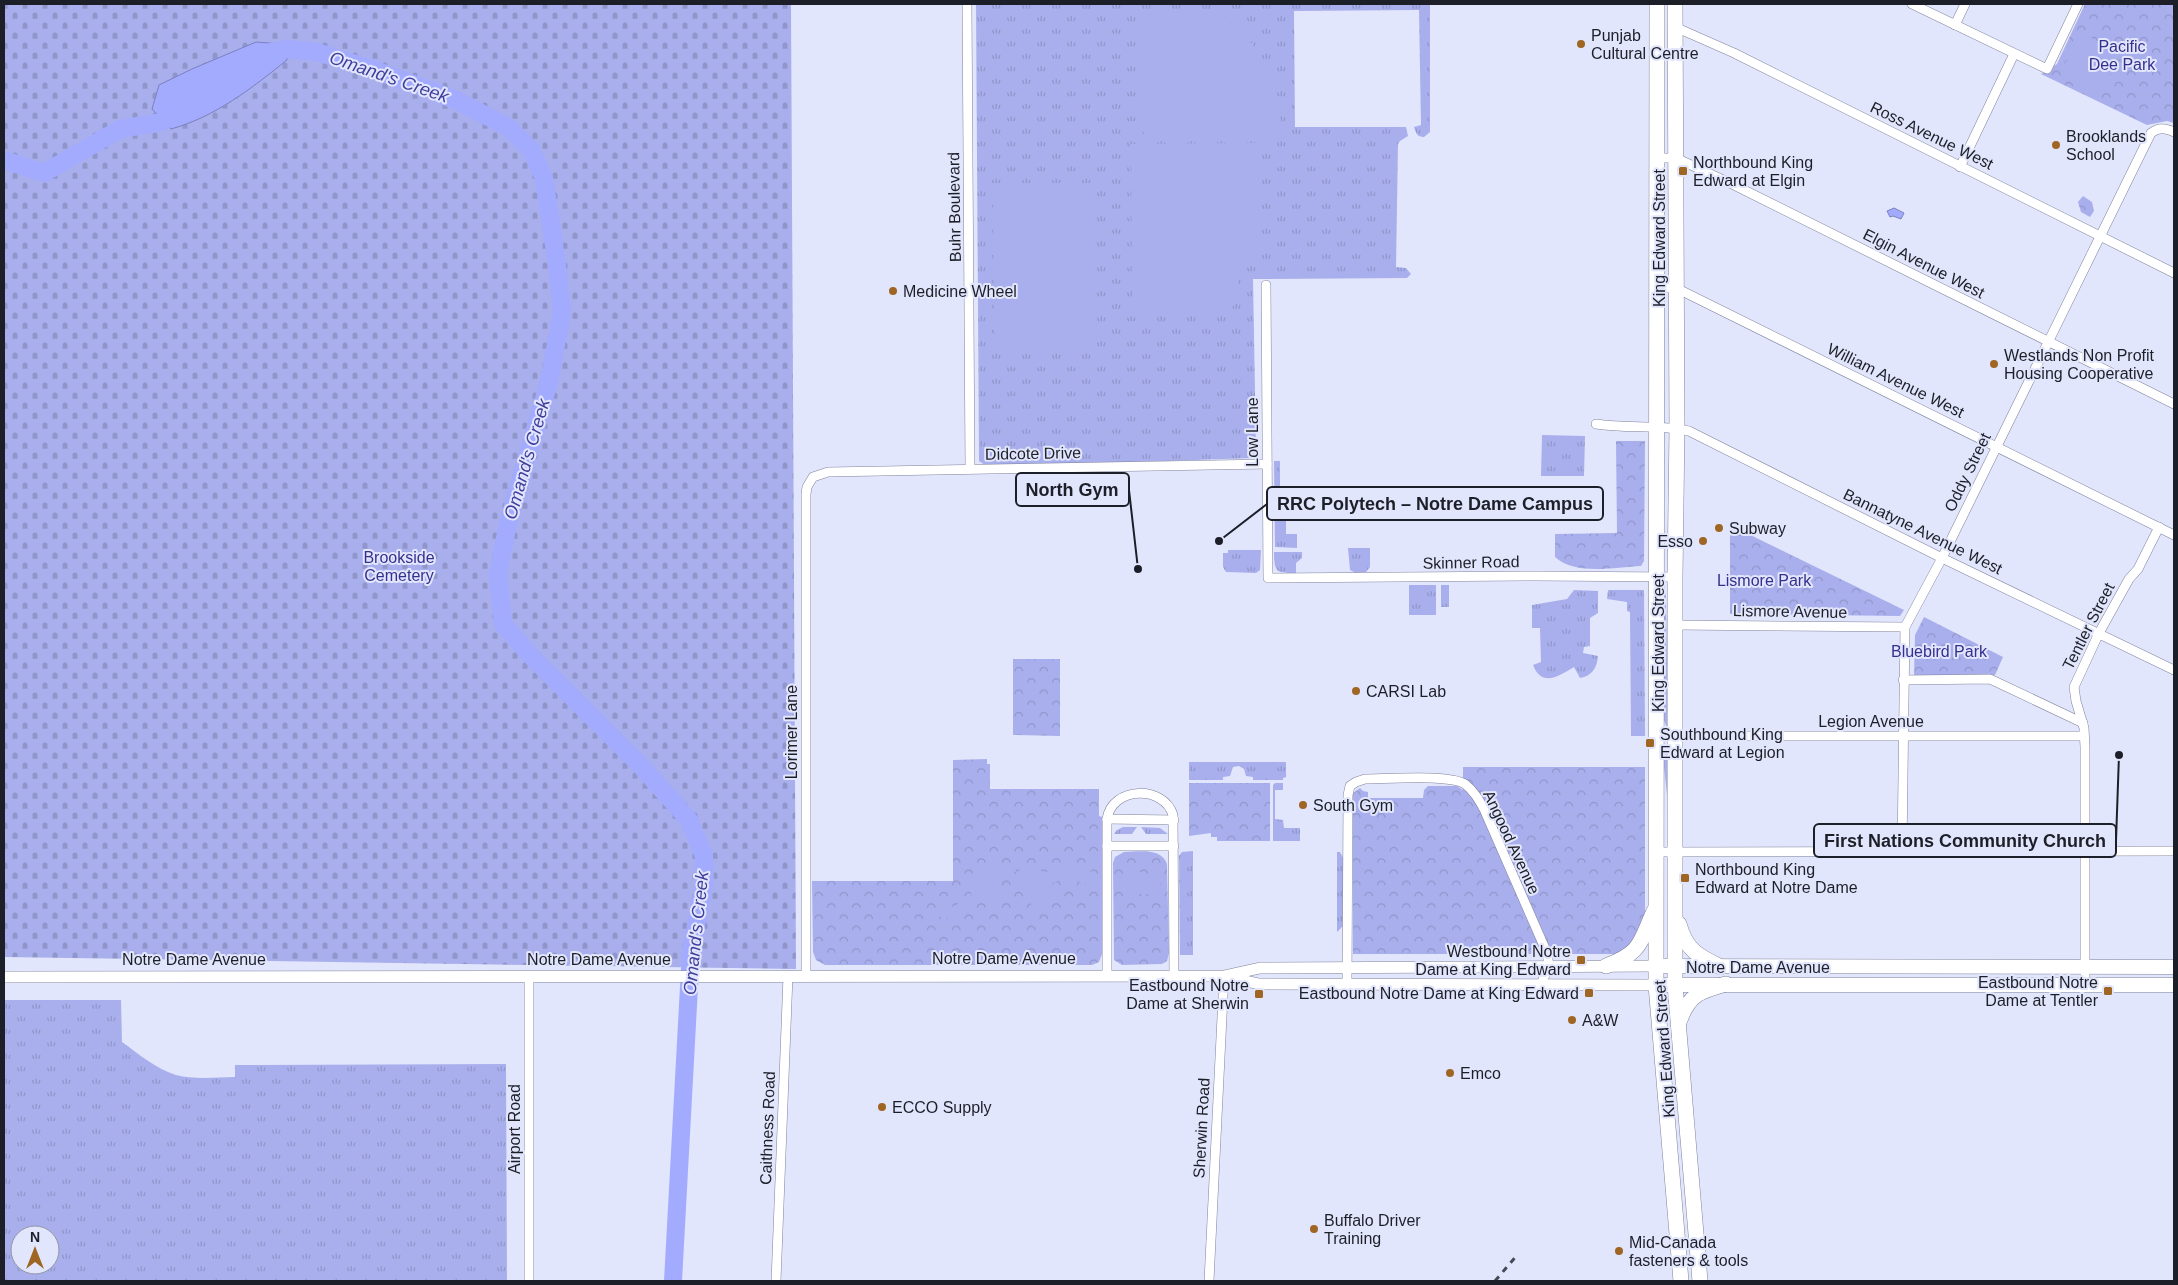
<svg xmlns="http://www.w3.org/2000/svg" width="2178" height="1285" font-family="Arial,sans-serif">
<defs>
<pattern id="grass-tufts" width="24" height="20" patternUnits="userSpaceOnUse" patternTransform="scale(1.25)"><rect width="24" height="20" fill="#a8afec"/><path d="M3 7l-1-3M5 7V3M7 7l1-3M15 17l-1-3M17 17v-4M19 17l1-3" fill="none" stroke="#9096ca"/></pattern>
<pattern id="cemetery-stones" width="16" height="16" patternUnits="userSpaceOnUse" patternTransform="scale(1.25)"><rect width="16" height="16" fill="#a8afec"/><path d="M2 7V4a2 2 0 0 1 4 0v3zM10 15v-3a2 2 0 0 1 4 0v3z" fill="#9096ca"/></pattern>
<pattern id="park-crowns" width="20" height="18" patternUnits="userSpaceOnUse" patternTransform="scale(1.25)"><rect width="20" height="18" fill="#a8afec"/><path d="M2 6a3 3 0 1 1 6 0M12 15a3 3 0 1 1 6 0" fill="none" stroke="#9096ca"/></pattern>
</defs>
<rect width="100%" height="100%" fill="#e2e6fc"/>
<!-- grass -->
<g fill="url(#grass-tufts)" fill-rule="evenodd">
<path d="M976,4H1430V132L1424,137C1417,137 1416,133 1414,127L1421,125L1419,10L1294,11L1295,127H1406L1408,136L1400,141L1398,144L1396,267L1406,268L1411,274L1407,278L1253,279L1256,451L1252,458L998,467L985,465L979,461Z"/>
<polygon points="1542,435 1585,436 1584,476 1541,476"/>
<polygon points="1274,461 1280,461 1280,494 1286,494 1286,534 1297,534 1297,548 1275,547"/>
<polygon points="1348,548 1370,548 1370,567 1366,572 1356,573 1350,570"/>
<polygon points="1228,550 1261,550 1260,570 1256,573 1226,572 1223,567 1223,553 1228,553"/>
<path d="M1274,552H1302V558L1296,563V573C1277,573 1274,573 1274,552Z"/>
<rect x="1409" y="585" width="27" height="30"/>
<rect x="1441" y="585" width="8" height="22"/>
<path d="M1574,590L1598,591V613L1590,618V646L1584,647L1583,653L1598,656C1597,668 1592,676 1580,678L1574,667C1559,676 1542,688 1533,665L1541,662L1540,628H1532V605L1567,599Z"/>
<polygon points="1608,590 1644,590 1645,736 1631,736 1630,612 1627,611 1627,602 1607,599"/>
<polygon points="1664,590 1666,596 1668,730 1663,718"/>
<polygon points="1668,745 1668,805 1663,757"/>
<polygon points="1189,762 1286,762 1286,777 1283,778 1283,780 1253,780 1253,777 1246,776 1244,769 1239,766 1233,767 1230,776 1223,777 1223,780 1189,780"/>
<polygon points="1275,783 1283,783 1283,790 1275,790 1275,819 1283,820 1284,828 1300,828 1300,841 1273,841 1273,785"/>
<polygon points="1123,827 1137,827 1132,834 1114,834 1117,830"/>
<polygon points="1141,827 1160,828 1168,834 1146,834"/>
<polygon points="1193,851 1193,955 1180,955 1179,856 1182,852"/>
<polygon points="1337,852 1340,852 1343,858 1343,926 1337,932"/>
<path d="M4,1000H121L122,1042C139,1054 156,1069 176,1075C195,1080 217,1077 235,1077V1065L506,1064L507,1281H4ZM20,1235H50V1265H20Z"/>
</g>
<!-- cemetery -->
<polygon fill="url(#cemetery-stones)" points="4,4 791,4 796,969 4,957"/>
<!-- park -->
<g fill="url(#park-crowns)">
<polygon points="2085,4 2174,4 2174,123 2167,121 2147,125 2041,74 2057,64"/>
<polygon points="2083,196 2092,202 2094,211 2090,217 2081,212 2078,202"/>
<path d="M1616,441H1645L1644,561L1641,566C1615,567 1576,576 1555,557V534L1617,533Z"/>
<polygon points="1730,525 1904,610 1900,616 1730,614"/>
<polygon points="1924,617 2003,657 1995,675 1914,676 1915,635"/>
<polygon points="1013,659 1060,659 1060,736 1013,735"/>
<polygon points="987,759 987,764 990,764 990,789 1099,789 1099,816 1102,817 1102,954 1099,962 1092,965 825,965 816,960 813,952 812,881 953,881 953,760"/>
<polygon points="1463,767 1645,767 1645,945 1636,954 1353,954 1353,793 1360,788 1363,791 1368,792 1368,798 1423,798 1424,790 1428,786 1457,786 1463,790"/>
<polygon points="1189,783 1270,783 1270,841 1217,841 1217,837 1211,837 1211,833 1189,836"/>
<path d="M1124,852C1138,852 1161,847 1167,864L1169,953L1167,961L1162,964L1122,965L1114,960L1113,863L1115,857Z"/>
</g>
<!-- garden -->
<g fill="#a8afec">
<path d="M1139,11C1153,11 1201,8 1212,11C1253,27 1289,93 1279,135H1146L1139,128Z"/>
<path d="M2082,32C2111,48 2119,64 2102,93L2064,74L2062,69Z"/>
<polygon points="1257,143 1257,266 1239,266 1238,301 1227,312 1132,311 1131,144"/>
<polygon points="993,183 1096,183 1097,350 994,350"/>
<path d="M1005,865H1013L1016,872C1006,872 996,878 998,889L1006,891L1013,899V901L996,900L976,904L969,889C977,873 986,866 1005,865Z"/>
<path d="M1018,866L1047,872L1069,868L1094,872L1084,886L1075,878L1062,879L1053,883L1049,900L1048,913C1022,907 1025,889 1018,866Z"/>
<polygon points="1141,872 1160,878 1160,898 1148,894 1122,894 1121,877"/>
<polygon points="968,894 970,900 962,908 966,915 952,919 937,916 937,914 958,904"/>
</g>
<!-- water -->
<g fill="#a3abff" stroke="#7b81be">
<path d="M256,42L281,44L286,49L287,60C252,88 215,117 171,129L152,109L159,85L192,69Z"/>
<polygon points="1894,208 1904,213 1901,219 1893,216 1890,217 1887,211"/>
</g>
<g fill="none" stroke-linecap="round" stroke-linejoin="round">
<!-- river -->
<g stroke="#a3abff" stroke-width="18">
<polyline points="265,55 271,52 286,49 317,52 372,69 456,100 508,127 531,150 544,178 557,265 562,312 549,382 508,523 498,574 503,624 529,654 640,765 689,820 704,856 705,881 691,950 673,1281"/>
<polyline points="4,160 44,173 120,129 162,122 182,109"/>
</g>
<defs>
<g id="minor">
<polyline points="967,4 970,469"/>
<polyline points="1912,4 2047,69 2078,4"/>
<polyline points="1955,25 1965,4"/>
<polyline points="1675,27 1734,53 2174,273"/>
<polyline points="1657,158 1676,158 1734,185 2174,404"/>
<polyline points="1960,167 2014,54"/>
<polyline points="1266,285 1268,578 1536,576 1675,577"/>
<polyline points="1657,288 1676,288 2174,535"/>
<path d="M1596,424C1627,429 1659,424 1689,431L1942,558L2174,670"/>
<polyline points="1676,625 1905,627"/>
<polyline points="1903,680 1990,679 2083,723"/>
<polyline points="1657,736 2084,736"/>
<polyline points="1107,819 1174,820"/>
<polyline points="1107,846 1174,846"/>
<path d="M1902,851L1905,627L1942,558L2151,133C2159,127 2165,128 2174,132"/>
<polyline points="1657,852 2174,851"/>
<polyline points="806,976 806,494 807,487 813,477 828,472 1267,464"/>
<path d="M1107,976V819C1112,786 1164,785 1173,815L1174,976"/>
<path d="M1347,984L1348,795L1350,786L1356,782L1365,779C1386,779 1450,774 1465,784C1474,791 1479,800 1484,809L1547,953L1549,966L1541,984"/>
<polyline points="2085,985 2085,747 2084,728 2076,701 2074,687 2099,633 2129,579 2138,569 2159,527"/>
<polyline points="529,1281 529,976"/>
<polyline points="776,1281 788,976"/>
<polyline points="1209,1281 1224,976"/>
</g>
<g id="tertiary">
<polyline points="4,977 1224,976 1260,968 1656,966"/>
<polyline points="1228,977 1259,984 1656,985"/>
</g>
<g id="secondary">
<polyline points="1656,966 2174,967"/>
<polyline points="1656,985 2174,985"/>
</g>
<g id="primary">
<polyline points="1657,4 1656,985 1681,1281"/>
<polyline points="1675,4 1677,428 1675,577 1675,985 1700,1281"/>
<path d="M1679,924C1686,950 1698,956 1721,967"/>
<path d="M1606,966C1642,952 1639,944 1654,911"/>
<path d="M1680,1020C1689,994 1701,991 1726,984"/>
</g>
</defs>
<!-- minor casing -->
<use href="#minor" stroke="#7f839c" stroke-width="10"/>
<!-- tertiary casing -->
<use href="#tertiary" stroke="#7f839c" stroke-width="12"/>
<!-- secondary casing -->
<use href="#secondary" stroke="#7f839c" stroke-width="15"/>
<!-- primary casing -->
<use href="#primary" stroke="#7f839c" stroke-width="16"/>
<!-- minor -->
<use href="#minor" stroke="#fff" stroke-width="9"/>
<!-- tertiary -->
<use href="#tertiary" stroke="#fff" stroke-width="11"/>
<!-- secondary -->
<use href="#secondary" stroke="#fff" stroke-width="14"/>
<!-- primary -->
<use href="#primary" stroke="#fff" stroke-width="15"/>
<!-- rail -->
<polyline stroke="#474955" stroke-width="3" stroke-dasharray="6 6" stroke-linecap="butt" points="1495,1281 1518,1254"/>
</g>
<!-- markers -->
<g fill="#9e6523" stroke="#e2e6fc" stroke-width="2">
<circle cx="1581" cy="44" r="5"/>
<circle cx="2056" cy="145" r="5"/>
<rect x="1678" y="166" width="10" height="10" rx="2.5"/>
<circle cx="893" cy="291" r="5"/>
<circle cx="1994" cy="364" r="5"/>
<circle cx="1719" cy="528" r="5"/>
<circle cx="1703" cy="541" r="5"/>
<circle cx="1356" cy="691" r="5"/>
<rect x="1645" y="738" width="10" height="10" rx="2.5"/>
<circle cx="1303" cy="805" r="5"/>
<rect x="1680" y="873" width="10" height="10" rx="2.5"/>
<rect x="1576" y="955" width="10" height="10" rx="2.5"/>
<rect x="2103" y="986" width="10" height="10" rx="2.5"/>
<rect x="1584" y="988" width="10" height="10" rx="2.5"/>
<rect x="1254" y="989" width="10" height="10" rx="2.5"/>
<circle cx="1572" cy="1020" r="5"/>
<circle cx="1450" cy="1073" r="5"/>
<circle cx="882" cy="1107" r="5"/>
<circle cx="1314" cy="1229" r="5"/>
<circle cx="1619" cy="1251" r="5"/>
</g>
<g text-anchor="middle" stroke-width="4" stroke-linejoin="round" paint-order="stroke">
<!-- poi labels -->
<g font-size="16" fill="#1d1f28" stroke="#e2e6fc" text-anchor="start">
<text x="1591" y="41">Punjab<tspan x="1591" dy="18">Cultural Centre</tspan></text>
<text x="2066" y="142">Brooklands<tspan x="2066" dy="18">School</tspan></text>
<text x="1693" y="168">Northbound King<tspan x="1693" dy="18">Edward at Elgin</tspan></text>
<text x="903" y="297">Medicine Wheel</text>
<text x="2004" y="361">Westlands Non Profit<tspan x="2004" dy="18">Housing Cooperative</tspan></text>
<text x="1729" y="534">Subway</text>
<text x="1693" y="547" text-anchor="end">Esso</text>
<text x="1366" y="697">CARSI Lab</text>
<text x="1660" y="740">Southbound King<tspan x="1660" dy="18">Edward at Legion</tspan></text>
<text x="1313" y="811">South Gym</text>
<text x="1695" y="875">Northbound King<tspan x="1695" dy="18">Edward at Notre Dame</tspan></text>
<text x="1571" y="957" text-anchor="end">Westbound Notre<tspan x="1571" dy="18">Dame at King Edward</tspan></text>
<text x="2098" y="988" text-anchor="end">Eastbound Notre<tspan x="2098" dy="18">Dame at Tentler</tspan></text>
<text x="1249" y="991" text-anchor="end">Eastbound Notre<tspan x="1249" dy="18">Dame at Sherwin</tspan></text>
<text x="1579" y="999" text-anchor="end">Eastbound Notre Dame at King Edward</text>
<text x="1582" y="1026">A&amp;W</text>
<text x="1460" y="1079">Emco</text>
<text x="892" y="1113">ECCO Supply</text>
<text x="1324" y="1226">Buffalo Driver<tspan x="1324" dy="18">Training</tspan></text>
<text x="1629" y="1248">Mid-Canada<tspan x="1629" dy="18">fasteners &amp; tools</tspan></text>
</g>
<!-- park labels -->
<g font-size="16" fill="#35308e" stroke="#e2e6fc">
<text x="2122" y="52">Pacific<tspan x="2122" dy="18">Dee Park</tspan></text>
<text x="399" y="563">Brookside<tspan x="399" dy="18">Cemetery</tspan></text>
<text x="1764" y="586">Lismore Park</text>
<text x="1939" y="657">Bluebird Park</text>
</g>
<!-- street labels -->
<g font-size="16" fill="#1d1f28" stroke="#e2e6fc">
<text transform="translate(1932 135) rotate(26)" y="6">Ross Avenue West</text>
<text transform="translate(954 207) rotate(-91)" y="6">Buhr Boulevard</text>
<text transform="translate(1659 238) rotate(-90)" y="6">King Edward Street</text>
<text transform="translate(1924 263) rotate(27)" y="6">Elgin Avenue West</text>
<text transform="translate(1896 380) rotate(26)" y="6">William Avenue West</text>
<text transform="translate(1252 432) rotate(-90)" y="6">Low Lane</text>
<text transform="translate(1033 453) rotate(-1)" y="6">Didcote Drive</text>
<text transform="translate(1967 472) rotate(-64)" y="6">Oddy Street</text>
<text transform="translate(1923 531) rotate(26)" y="6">Bannatyne Avenue West</text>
<text transform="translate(1471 562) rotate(-1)" y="6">Skinner Road</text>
<text transform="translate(1790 611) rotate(1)" y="6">Lismore Avenue</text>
<text transform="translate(2088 626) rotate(-63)" y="6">Tentler Street</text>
<text transform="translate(1658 643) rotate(-90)" y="6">King Edward Street</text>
<text x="1871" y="727">Legion Avenue</text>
<text transform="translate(791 732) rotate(-90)" y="6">Lorimer Lane</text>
<text transform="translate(1512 842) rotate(65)" y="6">Angood Avenue</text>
<text x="1004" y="964">Notre Dame Avenue</text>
<text x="194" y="965">Notre Dame Avenue</text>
<text x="599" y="965">Notre Dame Avenue</text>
<text x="1758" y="973">Notre Dame Avenue</text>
<text transform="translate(1664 1049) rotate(-94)" y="6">King Edward Street</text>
<text transform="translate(767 1128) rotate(-88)" y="6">Caithness Road</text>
<text transform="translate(1201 1128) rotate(-87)" y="6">Sherwin Road</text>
<text transform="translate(514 1129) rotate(-90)" y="6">Airport Road</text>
</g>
<!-- water labels -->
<g font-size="18" font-style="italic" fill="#403e9d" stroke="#e2e6fc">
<text transform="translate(389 77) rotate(19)" y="6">Omand's Creek</text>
<text transform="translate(527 459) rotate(-74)" y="6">Omand's Creek</text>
<text transform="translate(696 933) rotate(-84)" y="6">Omand's Creek</text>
</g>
</g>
<!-- callouts -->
<path fill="none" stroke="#1d1f28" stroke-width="2" d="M1138 569L1129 490M1219 541L1267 504M2119 755L2116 841"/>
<g fill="#1d1f28" stroke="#e2e6fc" stroke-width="2">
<circle cx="1138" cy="569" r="5"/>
<circle cx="1219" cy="541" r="5"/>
<circle cx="2119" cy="755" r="5"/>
</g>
<g fill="#e2e6fc" stroke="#1d1f28" stroke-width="2">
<rect x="1016" y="473" width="113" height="33" rx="5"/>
<rect x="1267" y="487" width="336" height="33" rx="5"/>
<rect x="1814" y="824" width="302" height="33" rx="5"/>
</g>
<g font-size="18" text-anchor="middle" font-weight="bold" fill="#1d1f28">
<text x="1072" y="496">North Gym</text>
<text x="1435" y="510">RRC Polytech – Notre Dame Campus</text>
<text x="1965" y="847">First Nations Community Church</text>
</g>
<!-- border -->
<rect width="2178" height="1285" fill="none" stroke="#1d1f28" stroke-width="10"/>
<!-- north arrow -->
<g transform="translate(35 1250)"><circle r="24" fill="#e2e6fc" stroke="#9396a7"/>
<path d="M0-4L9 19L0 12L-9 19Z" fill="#9e6523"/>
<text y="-8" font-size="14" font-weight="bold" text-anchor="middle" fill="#1d1f28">N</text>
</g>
</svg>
